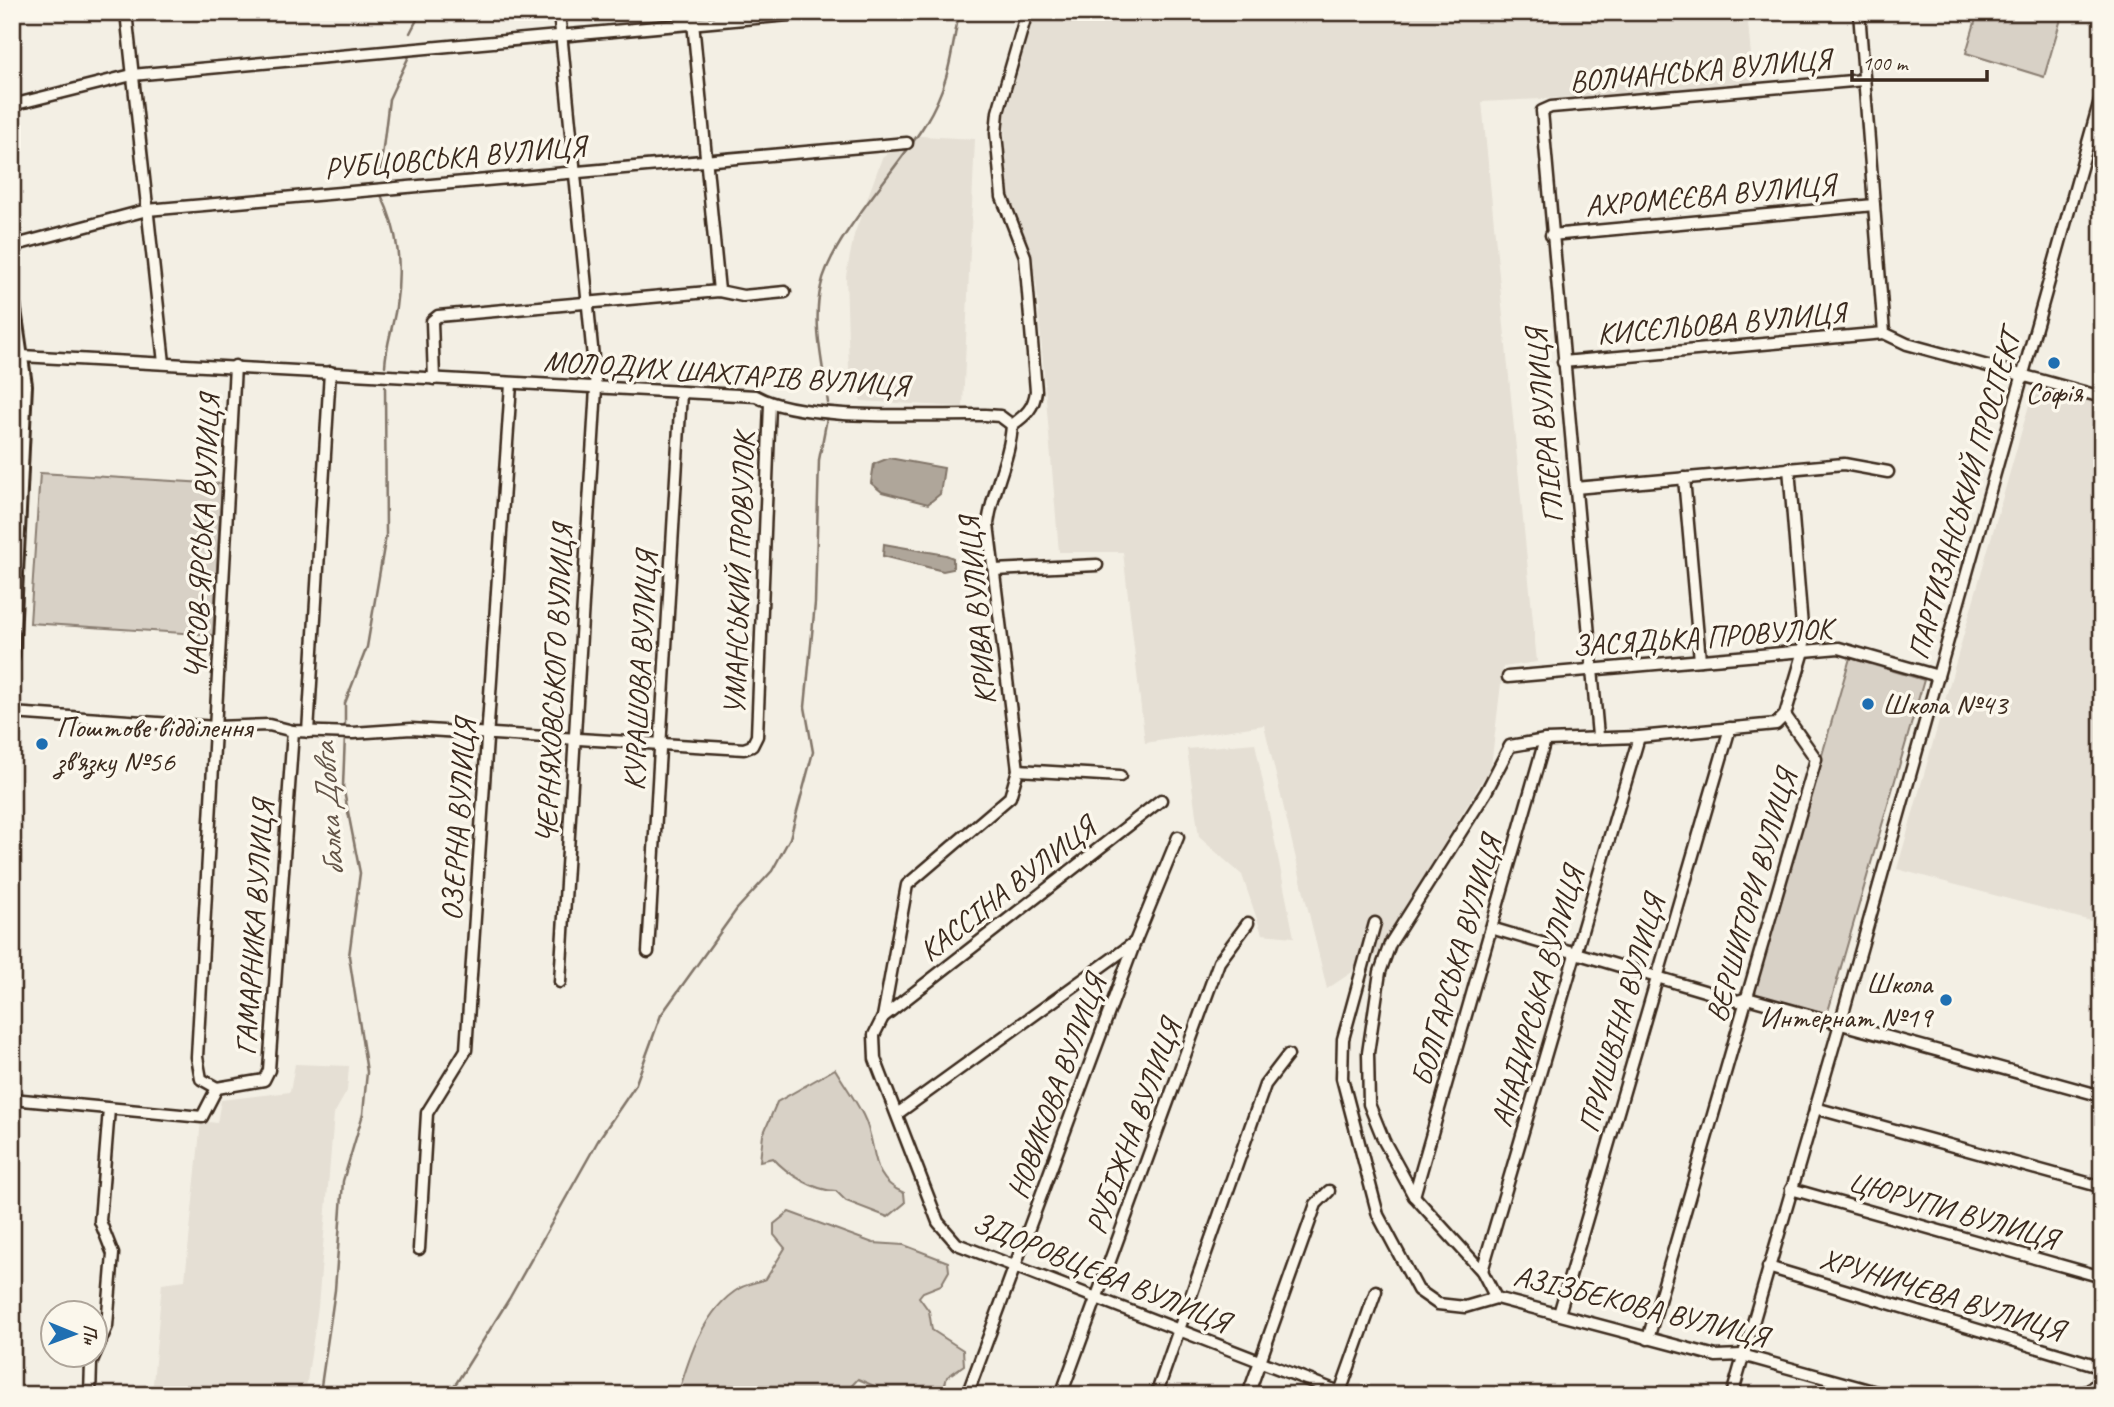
<svg xmlns="http://www.w3.org/2000/svg" width="2114" height="1407" font-family="Caveat,sans-serif">
<rect width="100%" height="100%" fill="#f3efe4"/>
<filter id="ink" filterUnits="userSpaceOnUse"><feTurbulence type="fractalNoise" baseFrequency=".0143" numOctaves="2"/><feDisplacementMap in="SourceGraphic" scale="14" xChannelSelector="R" yChannelSelector="G"/><feConvolveMatrix kernelMatrix="1 2 1 2 8 2 1 2 1" color-interpolation-filters="sRGB"/></filter>
<g filter="url(#ink)">
<!-- built -->
<g fill="#e5dfd4">
<polygon points="1029,12 1747,12 1754,88 1482,102 1537,662 1503,667 1491,766 1376,956 1327,989 1264,725 1145,743 1123,552 1059,552 1036,281 1006,195 1004,106"/>
<polygon points="921,136 975,139 963,407 861,401 849,369 846,276 854,235 882,158 911,137"/>
<polygon points="2035,384 2102,405 2102,924 1897,869"/>
<polygon points="1255,743 1294,937 1262,934 1242,875 1199,837 1187,749"/>
<polygon points="295,1064 349,1066 347,1091 334,1114 318,1307 305,1395 152,1395 162,1283 185,1280 201,1121 217,1123 221,1100 290,1092"/>
</g>
<!-- green -->
<g fill="#d8d1c6" stroke="#8a7e72" stroke-width="2">
<polygon points="1978,12 2063,12 2044,77 1966,53"/>
<polygon points="40,473 222,484 213,635 30,623"/>
<polygon points="1850,658 1924,680 1827,1015 1753,994"/>
<path d="M835,1069C844,1084 855,1099 863,1115C879,1146 867,1177 904,1193L905,1203L888,1217L846,1201L836,1191C815,1191 787,1174 773,1158L760,1161L763,1135L777,1102Z"/>
<path d="M789,1212L873,1243L904,1245L948,1262L949,1271L941,1285L923,1292L919,1297L929,1311L932,1330L963,1350L964,1365L947,1377L942,1395H895L858,1379L843,1395H678C689,1357 704,1309 740,1288C748,1284 758,1282 766,1279L785,1248L774,1235V1224Z"/>
</g>
<!-- water -->
<g fill="#afa69a" stroke="#817468" stroke-width="2">
<polygon points="889,458 944,468 940,494 928,504 882,492 871,483 874,464"/>
<polygon points="884,544 946,555 953,558 953,569 943,571 883,556"/>
</g>
<g fill="none" stroke-linecap="round" stroke-linejoin="round">
<!-- stream -->
<g stroke="#817468" stroke-width="2.5">
<polyline points="410,33 421,12"/>
<polyline points="380,173 389,99 411,52"/>
<path d="M381,195C399,232 402,267 396,307C393,327 386,345 385,366"/>
<path d="M828,403C823,364 812,324 821,286C830,240 899,167 925,124C949,85 951,56 959,12"/>
<polyline points="345,728 345,703 367,647 386,535 385,387"/>
<polyline points="314,1395 321,1386 335,1290 343,1181 363,1114 367,1072 349,956 360,873 343,786 345,735"/>
<polyline points="445,1395 457,1382 509,1299 599,1139 635,1086 661,1015 737,909 772,871 790,838 813,752 805,707 815,603 819,460 827,418"/>
</g>
<defs>
<g id="minor">
<polyline points="126,12 164,363"/>
<polyline points="559,12 596,388 560,982"/>
<polyline points="692,12 719,291"/>
<path d="M1027,12L998,112L996,133L1002,197L1025,256L1036,391C1034,408 1026,415 1012,425C1010,459 992,490 988,524L1018,770L1010,797L907,885L883,1017L874,1035L875,1059L938,1222L957,1244L1347,1395"/>
<polyline points="1859,12 1884,333 1907,344 2102,397"/>
<polyline points="12,105 132,75 821,12"/>
<polyline points="1551,235 1874,205"/>
<polyline points="12,246 147,210 907,143"/>
<path d="M21,356L756,396C802,422 929,414 985,415L1000,416L1012,425"/>
<polyline points="1563,362 1884,333"/>
<polyline points="434,379 432,321 438,316 719,291 743,296 785,292"/>
<polyline points="1684,478 1700,660"/>
<polyline points="1575,488 1844,464 1888,472"/>
<polyline points="994,570 1097,565"/>
<polyline points="1508,677 1839,648 1938,676"/>
<polyline points="12,713 216,727 269,725 293,731 353,733 411,729 744,749 752,746 757,736 770,404"/>
<polyline points="1785,715 1776,724 1639,737 1545,740 1510,746 1486,792 1390,944 1380,972 1368,1053 1369,1104 1384,1141 1414,1196 1482,1271 1496,1298 1716,1356 1742,1355 1887,1395"/>
<polyline points="308,732 330,372"/>
<polyline points="1598,736 1542,111 1551,107 1864,80"/>
<polyline points="1018,770 1120,776"/>
<polyline points="1375,923 1343,1039 1342,1078 1378,1215 1418,1290 1438,1304 1465,1307 1496,1298"/>
<polyline points="1491,928 1738,1001 1747,998 2102,1096"/>
<polyline points="648,952 681,393"/>
<polyline points="883,1017 1161,800"/>
<polyline points="217,1088 264,1080 269,1070 293,731"/>
<polyline points="12,1099 202,1117 217,1088 201,1079 197,1057 235,366"/>
<polyline points="1815,1108 2102,1187"/>
<polyline points="897,1114 1135,942"/>
<polyline points="1791,1189 2102,1277"/>
<polyline points="1414,1196 1545,740"/>
<polyline points="419,1249 427,1113 466,1050 511,384"/>
<polyline points="1768,1267 2102,1367"/>
<polyline points="1482,1271 1639,737"/>
<polyline points="1559,1314 1730,728"/>
<polyline points="1648,1339 1816,759 1785,715 1804,651 1789,468"/>
<polyline points="90,1395 91,1363 107,1326 113,1254 100,1221 109,1109"/>
<polyline points="967,1395 1135,942 1178,837"/>
<polyline points="1061,1395 1219,962 1248,923"/>
<polyline points="1156,1395 1265,1085 1288,1055"/>
<polyline points="1248,1395 1316,1204 1329,1191"/>
<polyline points="1339,1395 1376,1291"/>
<polyline points="1732,1395 1840,1024 2102,93"/>
<polyline points="2082,1395 2102,1380"/>
</g>
<polyline id="major" points="12,296 25,385 12,657"/>
</defs>
<!-- minor casing -->
<use href="#minor" stroke="#3b2a1e" stroke-width="15"/>
<!-- major casing -->
<use href="#major" stroke="#3b2a1e" stroke-width="18"/>
<!-- minor -->
<use href="#minor" stroke="#fbf7ec" stroke-width="10"/>
<!-- major -->
<use href="#major" stroke="#fbf7ec" stroke-width="12"/>
</g>
</g>
<!-- markers -->
<g fill="#1f6fb2" stroke="#fbf7ec" stroke-width="2.5">
<circle cx="2054" cy="363" r="7"/>
<circle cx="1868" cy="704" r="7"/>
<circle cx="42" cy="744" r="7"/>
<circle cx="1946" cy="1000" r="7"/>
</g>
<g text-anchor="middle" stroke-width="7" stroke-linejoin="round" paint-order="stroke">
<!-- street labels -->
<g font-size="30" fill="#3b2a1e" stroke="#fbf7ec">
<text transform="translate(1700 70) rotate(-5)" y="10">ВОЛЧАНСЬКА ВУЛИЦЯ</text>
<text transform="translate(455 157) rotate(-5)" y="10">РУБЦОВСЬКА ВУЛИЦЯ</text>
<text transform="translate(1710 195) rotate(-5)" y="10">АХРОМЄЄВА ВУЛИЦЯ</text>
<text transform="translate(1721 323) rotate(-5)" y="10">КИСЄЛЬОВА ВУЛИЦЯ</text>
<text transform="translate(726 373) rotate(4)" y="10">МОЛОДИХ ШАХТАРІВ ВУЛИЦЯ</text>
<text transform="translate(1544 426) rotate(-95)" y="10">ГЛІЄРА ВУЛИЦЯ</text>
<text transform="translate(1964 495) rotate(-74)" y="10">ПАРТИЗАНСЬКИЙ ПРОСПЕКТ</text>
<text transform="translate(202 537) rotate(-87)" y="10">ЧАСОВ-ЯРСЬКА ВУЛИЦЯ</text>
<text transform="translate(739 574) rotate(-88)" y="10">УМАНСЬКИЙ ПРОВУЛОК</text>
<text transform="translate(977 611) rotate(-95)" y="10">КРИВА ВУЛИЦЯ</text>
<text transform="translate(1702 637) rotate(-4)" y="10">ЗАСЯДЬКА ПРОВУЛОК</text>
<text transform="translate(640 671) rotate(-87)" y="10">КУРАШОВА ВУЛИЦЯ</text>
<text transform="translate(554 684) rotate(-87)" y="10">ЧЕРНЯХОВСЬКОГО ВУЛИЦЯ</text>
<text transform="translate(458 820) rotate(-86)" y="10">ОЗЕРНА ВУЛИЦЯ</text>
<text transform="translate(1007 889) rotate(-38)" y="10">КАССІНА ВУЛИЦЯ</text>
<text transform="translate(1751 896) rotate(-74)" y="10">ВЕРШИГОРИ ВУЛИЦЯ</text>
<text transform="translate(254 928) rotate(-86)" y="10">ГАМАРНИКА ВУЛИЦЯ</text>
<text transform="translate(1456 961) rotate(-74)" y="10">БОЛГАРСЬКА ВУЛИЦЯ</text>
<text transform="translate(1537 997) rotate(-74)" y="10">АНАДИРСЬКА ВУЛИЦЯ</text>
<text transform="translate(1621 1014) rotate(-74)" y="10">ПРИШВІНА ВУЛИЦЯ</text>
<text transform="translate(1056 1087) rotate(-70)" y="10">НОВИКОВА ВУЛИЦЯ</text>
<text transform="translate(1133 1127) rotate(-70)" y="10">РУБІЖНА ВУЛИЦЯ</text>
<text transform="translate(1953 1210) rotate(16)" y="10">ЦЮРУПИ ВУЛИЦЯ</text>
<text transform="translate(1101 1272) rotate(22)" y="10">ЗДОРОВЦЕВА ВУЛИЦЯ</text>
<text transform="translate(1942 1294) rotate(17)" y="10">ХРУНИЧЕВА ВУЛИЦЯ</text>
<text transform="translate(1641 1306) rotate(14)" y="10">АЗІЗБЕКОВА ВУЛИЦЯ</text>
</g>
<!-- poi labels -->
<g font-size="30" fill="#3b2a1e" stroke="#fbf7ec" text-anchor="start">
<text x="2054" y="402" text-anchor="middle">Софія</text>
<text x="1882" y="714">Школа №43</text>
<text x="56" y="737">Поштове відділення<tspan x="56" dy="34">зв'язку №56</tspan></text>
<text x="1932" y="993" text-anchor="end">Школа<tspan x="1932" dy="34">Интернат №19</tspan></text>
</g>
<!-- water labels -->
<g font-size="32" font-style="italic" fill="#645549" stroke="#fbf7ec">
<text transform="translate(328 810) rotate(-94)" y="11">балка Довга</text>
</g>
</g>
<!-- margin -->
<rect width="2114" height="1407" fill="none" stroke="#fbf7ec" stroke-width="42"/>
<rect x="21" y="21" width="2072" height="1365" fill="none" stroke="#3b2a1e" stroke-width="2.5" filter="url(#ink)"/>
<!-- north arrow -->
<g transform="translate(74 1334) rotate(91)"><circle r="33" fill="#fbf7ec" stroke="#aea59a" stroke-width="2"/>
<path d="M0-5L12 26L0 18L-12 26Z" fill="#1f6fb2"/>
<text y="-10" font-size="19" font-weight="bold" text-anchor="middle" fill="#3b2a1e">Пн</text>
</g>
<!-- scale -->
<path d="M1852 70v10h135v-10" fill="none" stroke="#3b2a1e" stroke-width="3.5"/>
<text x="1862" y="70" font-size="21" fill="#3b2a1e" stroke="#fbf7ec" stroke-width="5" paint-order="stroke">100 m</text>
</svg>
